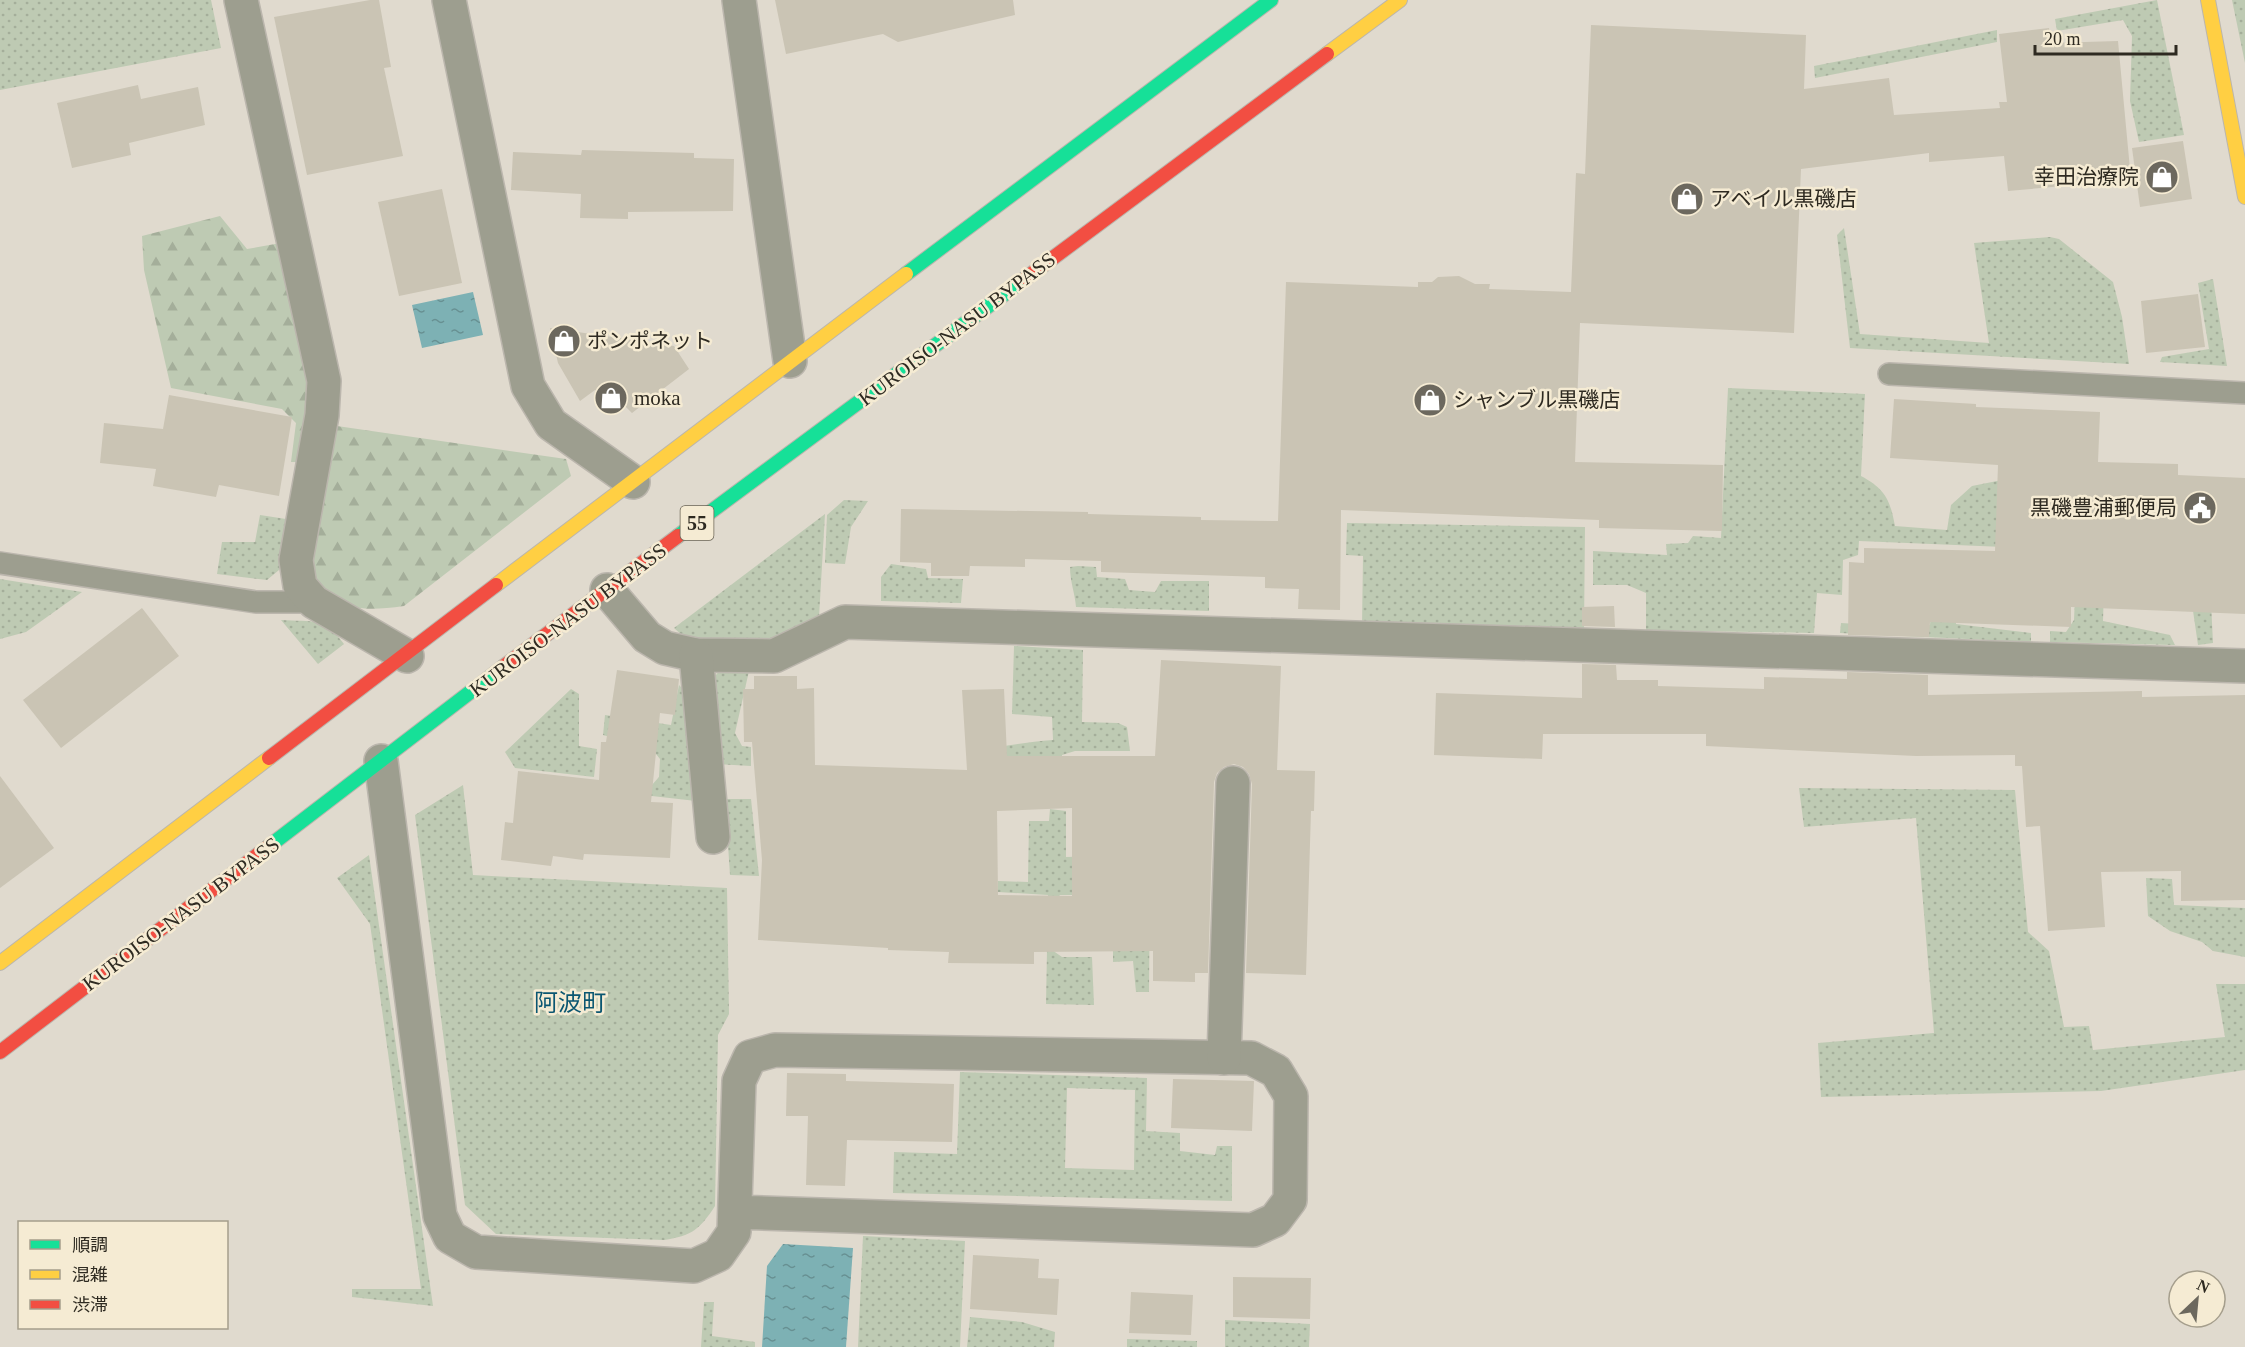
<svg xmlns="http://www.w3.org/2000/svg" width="2245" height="1347" font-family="'Times New Roman','Noto Sans JP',serif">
<defs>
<pattern id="grass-dots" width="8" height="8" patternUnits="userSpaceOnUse" patternTransform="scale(1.5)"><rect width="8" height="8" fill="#becab3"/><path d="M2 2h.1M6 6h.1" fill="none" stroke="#a4ae9a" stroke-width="1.8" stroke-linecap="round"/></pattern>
<pattern id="forest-firs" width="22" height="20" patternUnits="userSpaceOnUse" patternTransform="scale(1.5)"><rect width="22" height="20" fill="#becab3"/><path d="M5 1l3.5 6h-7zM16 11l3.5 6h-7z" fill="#a4ae9a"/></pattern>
<pattern id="water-ripples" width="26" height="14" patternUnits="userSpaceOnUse" patternTransform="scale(1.5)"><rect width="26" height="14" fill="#7db1b4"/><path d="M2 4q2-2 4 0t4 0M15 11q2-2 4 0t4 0" fill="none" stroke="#679092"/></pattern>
</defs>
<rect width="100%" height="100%" fill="#e0dace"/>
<!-- grass -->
<g fill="url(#grass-dots)" fill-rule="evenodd">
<polygon points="0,0 211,0 221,48 0,90"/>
<polygon points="2157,0 2184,135 2139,142 2130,101 2132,36 2123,20 2057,31 2055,19"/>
<polygon points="2232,0 2245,0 2245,63"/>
<polygon points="1997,30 1997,42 1815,78 1814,66"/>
<polygon points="1844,228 1860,334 1989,343 1974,243 2050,237 2059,239 2113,282 2122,317 2129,364 1850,348 1837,235"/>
<polygon points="2213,279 2227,366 2160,362 2162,357 2209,349 2198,283"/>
<path d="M1728,388L1865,394L1861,476C1885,489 1890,499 1895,526L1947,530L1951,505L1972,486L2002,480L2105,552L2103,621L2170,635L2175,645L2050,642V631L2066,632L2074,620L2077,550L1859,541L1858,555L1843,560L1842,595L1817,593L1814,633L1646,630V593L1627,585H1593V551L1667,555L1666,544L1688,543L1693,536L1721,538Z"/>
<polygon points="844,500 868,501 851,527 845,564 825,563 827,515"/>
<polygon points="825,514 819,617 782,640 692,644 674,628"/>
<polygon points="260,515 286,519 279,570 267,580 217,574 222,542 255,542"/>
<polygon points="1347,523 1585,527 1584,630 1362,626 1363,556 1346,555"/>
<polygon points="2209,563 2213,643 2198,645 2192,604"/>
<polygon points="891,564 926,569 928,578 963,579 961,603 881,601 881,577"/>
<path d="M1078,566L1096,567L1097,577L1125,579L1129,590L1155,592L1161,581H1209V611L1076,607C1075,593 1070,582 1070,567Z"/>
<polygon points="0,579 82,592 26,632 0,639"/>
<polygon points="1934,579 1955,581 1956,624 2031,633 2031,642 1840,633 1841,623 1910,627 1930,625"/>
<path d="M281,620C313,622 324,617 344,644L318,664Z"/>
<path d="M1014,646L1083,650L1082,722L1118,723L1127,727L1130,751H1075L1062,755V765L967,757L968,750C998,748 1024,742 1053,740L1052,717L1012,714Z"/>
<polygon points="722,668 749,671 735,733 742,746 751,747 751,766 716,764 709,683"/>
<polygon points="679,685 682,688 696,801 643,795 659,777 660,759 652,749 603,735 605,715 671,725"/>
<polygon points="571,689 579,694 579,746 597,749 594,777 515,768 505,752"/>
<path d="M463,785L473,875L727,888L729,1014L718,1035L715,1206C700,1229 692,1236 664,1240L496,1234L465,1205L415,815Z"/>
<polygon points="1799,788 2015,790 2028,932 2049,951 2064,1027 2089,1026 2093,1050 2225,1037 2216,984 2245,984 2245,1070 2101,1091 1821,1097 1818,1043 1934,1033 1916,818 1804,827"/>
<polygon points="725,799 751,799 759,876 730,875"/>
<polygon points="1050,809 1066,811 1066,857 1105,856 1150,865 1149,992 1136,992 1133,961 1113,962 1113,900 1105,895 1060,895 1052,905 1052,950 1062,957 1092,957 1094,1005 1046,1004 1048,895 998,892 998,881 1028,882 1029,821 1049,821"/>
<polygon points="369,855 433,1306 352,1297 352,1289 421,1289 370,924 337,878"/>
<polygon points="2146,878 2172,879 2174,905 2245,908 2245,957 2213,951 2202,942 2170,931 2148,916"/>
<path d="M960,1072L1147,1078L1146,1131L1180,1133V1151L1215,1155L1217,1146H1232V1201L893,1193L894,1152L957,1154ZM1067,1088L1135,1090L1134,1170L1065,1168Z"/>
<polygon points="863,1236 965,1241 960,1347 858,1347"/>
<polygon points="704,1302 714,1302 712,1336 755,1342 755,1347 701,1347"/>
<polygon points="970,1317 1022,1322 1055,1332 1054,1347 967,1347"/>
<polygon points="1225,1320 1310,1324 1309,1347 1225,1347"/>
<polygon points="1127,1339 1197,1341 1197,1347 1127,1347"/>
</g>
<!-- forest -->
<g fill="url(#forest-firs)">
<polygon points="220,216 247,249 292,241 319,351 303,462 291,462 296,423 282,409 171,388 144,270 142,236"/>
<path d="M330,425L566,459L571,476L404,606C354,613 338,609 308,569Z"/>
</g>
<!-- water -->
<g fill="url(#water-ripples)">
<polygon points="473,292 483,335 422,348 412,305"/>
<polygon points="783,1244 853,1248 846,1347 762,1347 767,1266"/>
</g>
<!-- building -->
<g fill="#cac4b4" fill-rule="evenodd">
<polygon points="370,0 379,0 391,67 384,68 403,156 307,175 274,17"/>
<polygon points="775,0 1013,0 1015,15 898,42 883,34 786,54"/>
<polygon points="1591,25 1806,35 1804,89 1889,78 1894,115 2000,108 1999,102 2007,102 1999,34 2049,28 2051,43 2118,41 2131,180 2008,191 2004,156 1929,162 1929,153 1801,169 1794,333 1580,323 1575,462 1723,465 1722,531 1599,528 1599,520 1341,510 1340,610 1298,609 1299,589 1265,588 1265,577 1101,572 1101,561 1025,559 1025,567 970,566 969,576 931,576 931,563 900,562 901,509 1088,512 1088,514 1201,517 1201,520 1278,521 1286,282 1418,287 1418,282 1432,282 1438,277 1459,276 1475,284 1490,284 1489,289 1571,292 1576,173 1585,174"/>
<polygon points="138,85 141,99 198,87 205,125 129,143 131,155 72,168 57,103"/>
<polygon points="2183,141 2192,199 2140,207 2132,148"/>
<polygon points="582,150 694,153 694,158 734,159 733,211 628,212 628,219 580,218 581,194 511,190 513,152 581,155"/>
<polygon points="442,189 462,283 399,296 378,202"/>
<polygon points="2198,294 2205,347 2146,353 2141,301"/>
<polygon points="550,328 674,346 689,369 632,413 622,403 611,410 595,390 580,401 558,363"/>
<polygon points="169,395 292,417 279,496 219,485 216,497 153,486 156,469 100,463 104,423 163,429"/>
<polygon points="1894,399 1976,404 1976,407 2100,412 2098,462 2178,464 2178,475 2245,478 2245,614 2071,607 2071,627 1930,622 1929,637 1848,635 1849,562 1864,563 1864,548 1995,551 1998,465 1890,458"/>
<polygon points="1614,606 1615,627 1582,626 1582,607"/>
<polygon points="142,608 179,656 61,748 23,700"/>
<path d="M1161,660L1281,666L1277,770L1315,771L1314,811H1311L1306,975L1246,973L1252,784L1249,774L1243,767L1234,764L1224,767L1217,773L1214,782L1208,973H1195V982L1153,981V951L1034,952V964L948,963L949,952L888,950V948L758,940L762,860L752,742H744L743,689H754V676H797V689L814,688L815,765L967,770L962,690L1004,689L1007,756H1155ZM1072,808V896L998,895L997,811Z"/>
<polygon points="1582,664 1616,665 1617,680 1658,680 1658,686 1764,689 1764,677 1847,679 1847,672 1928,675 1928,695 2142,691 2142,697 2245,695 2245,900 2181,901 2181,871 2101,872 2105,927 2048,931 2040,826 2026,827 2022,766 2015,766 2015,755 1916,756 1706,746 1706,734 1543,734 1542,759 1434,755 1436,693 1582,698"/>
<polygon points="617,670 679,679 675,715 660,713 651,802 673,803 670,858 584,854 583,860 553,856 551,866 501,860 505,822 513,823 518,771 599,780 601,742 606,742"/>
<polygon points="0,776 54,848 0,888"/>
<polygon points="787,1073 846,1074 846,1081 954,1084 952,1142 847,1140 845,1186 806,1185 808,1116 786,1116"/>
<polygon points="1173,1079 1254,1081 1252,1131 1171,1128"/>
<polygon points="973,1255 1039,1259 1038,1278 1059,1279 1057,1315 970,1309"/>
<polygon points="1233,1277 1311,1278 1310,1319 1233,1317"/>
<polygon points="1131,1292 1193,1295 1191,1335 1129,1333"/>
</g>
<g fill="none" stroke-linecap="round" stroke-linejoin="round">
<defs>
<g id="lane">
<polyline points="1889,374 2245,393"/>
<polyline points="0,563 256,602 314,602"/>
</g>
<g id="street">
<polyline points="241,0 324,381 322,415 296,560 300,586 314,602 407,656"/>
<polyline points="449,0 528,386 551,424 633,482"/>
<polyline points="739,0 790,361"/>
<polyline points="607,590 647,637 665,648 696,655 774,656 845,622 2245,666"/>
<polyline points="696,655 713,837"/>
<polyline points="381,761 440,1216 450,1237 476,1252 694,1266 718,1255 734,1232 739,1081 750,1057 775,1050 1251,1058 1276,1071 1291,1096 1290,1200 1275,1220 1253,1230 735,1212"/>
<polyline points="1224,1058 1233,783"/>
</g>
<g id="fast">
<polyline points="906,274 1271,0"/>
<polyline points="678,536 1026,278"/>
<polyline points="268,847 503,667"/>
</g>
<g id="slow">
<polyline points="2208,0 2245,197"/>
<polyline points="1327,54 1400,0"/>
<polyline points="496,585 906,274"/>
<polyline points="0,963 269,758"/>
</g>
<g id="jam">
<polyline points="1026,278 1327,54"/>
<polyline points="503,667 678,536"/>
<polyline points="269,758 496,585"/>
<polyline points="0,1052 268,847"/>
</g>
</defs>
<!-- lane casing -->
<use href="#lane" stroke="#bbb6ad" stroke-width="24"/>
<!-- street casing -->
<use href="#street" stroke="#bbb6ad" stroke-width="36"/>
<!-- fast casing -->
<use href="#fast" stroke="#bbb6ad" stroke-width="16"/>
<!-- slow casing -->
<use href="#slow" stroke="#bbb6ad" stroke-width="16"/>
<!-- jam casing -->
<use href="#jam" stroke="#bbb6ad" stroke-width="16"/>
<!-- lane -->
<use href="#lane" stroke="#9d9e8f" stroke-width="21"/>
<!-- street -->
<use href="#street" stroke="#9d9e8f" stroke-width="33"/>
<!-- fast -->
<use href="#fast" stroke="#16e098" stroke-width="14"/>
<!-- slow -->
<use href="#slow" stroke="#ffcf43" stroke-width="14"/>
<!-- jam -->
<use href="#jam" stroke="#f24e42" stroke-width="14"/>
</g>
<!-- icons -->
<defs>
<symbol id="shop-disc" viewBox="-11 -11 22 22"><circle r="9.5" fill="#6c685e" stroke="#f5ebd3"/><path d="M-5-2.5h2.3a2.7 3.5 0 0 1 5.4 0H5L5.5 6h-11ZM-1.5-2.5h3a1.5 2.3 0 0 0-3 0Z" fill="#fff"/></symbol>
<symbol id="civic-disc" viewBox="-11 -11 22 22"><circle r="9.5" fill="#6c685e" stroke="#f5ebd3"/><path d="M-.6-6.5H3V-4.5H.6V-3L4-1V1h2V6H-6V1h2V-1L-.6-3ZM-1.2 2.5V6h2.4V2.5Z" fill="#fff"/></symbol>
</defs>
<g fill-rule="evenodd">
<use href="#shop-disc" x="2143" y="158" width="38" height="38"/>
<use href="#shop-disc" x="1668" y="180" width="38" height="38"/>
<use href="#shop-disc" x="545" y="322" width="38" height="38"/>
<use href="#shop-disc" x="592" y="379" width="38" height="38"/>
<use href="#shop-disc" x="1411" y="381" width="38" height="38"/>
<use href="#civic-disc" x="2181" y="489" width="38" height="38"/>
</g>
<g text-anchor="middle" stroke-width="5" stroke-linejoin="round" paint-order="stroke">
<!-- shield labels -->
<rect fill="#f5ebd3" stroke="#6a6456" stroke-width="1.5" x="680.5" y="506" width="33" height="34" rx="4.5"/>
<g font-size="20" font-weight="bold" fill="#2e2a21">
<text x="697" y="530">55</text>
</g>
<!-- poi labels -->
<g font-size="21" fill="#2e2a21" stroke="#f5ebd3" text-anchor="start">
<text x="2139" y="184" text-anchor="end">幸田治療院</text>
<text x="1710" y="206">アベイル黒磯店</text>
<text x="587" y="348">ポンポネット</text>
<text x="634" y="405">moka</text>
<text x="1453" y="407">シャンブル黒磯店</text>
<text x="2177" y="515" text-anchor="end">黒磯豊浦郵便局</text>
</g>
<!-- street labels -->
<g font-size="21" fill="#2e2a21" stroke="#f5ebd3">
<text transform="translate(957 329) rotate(-37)" y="7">KUROISO-NASU BYPASS</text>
<text transform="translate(568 620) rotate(-37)" y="7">KUROISO-NASU BYPASS</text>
<text transform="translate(181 914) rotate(-37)" y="7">KUROISO-NASU BYPASS</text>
</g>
<!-- quarter labels -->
<g font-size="24" fill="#0b5671" stroke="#f5ebd3">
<text x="570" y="1011">阿波町</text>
</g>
</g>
<!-- legend -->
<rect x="18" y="1221" width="210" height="108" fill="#f5ebd3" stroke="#a59e8c" stroke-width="1.5"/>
<rect x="30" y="1240" width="30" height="9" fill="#16e098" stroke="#a59e8c" stroke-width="1.5"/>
<text x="72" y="1251" font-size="18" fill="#2e2a21">順調</text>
<rect x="30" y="1270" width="30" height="9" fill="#ffcf43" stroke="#a59e8c" stroke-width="1.5"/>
<text x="72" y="1281" font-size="18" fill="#2e2a21">混雑</text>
<rect x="30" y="1300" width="30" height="9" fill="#f24e42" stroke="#a59e8c" stroke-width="1.5"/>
<text x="72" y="1311" font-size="18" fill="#2e2a21">渋滞</text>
<!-- north arrow -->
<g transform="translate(2197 1299) rotate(26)"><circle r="28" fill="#f5ebd3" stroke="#a59e8c" stroke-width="1.5"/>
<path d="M0-4.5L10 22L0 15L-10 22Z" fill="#6c685e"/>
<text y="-9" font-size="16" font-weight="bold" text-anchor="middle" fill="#2e2a21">N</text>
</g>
<!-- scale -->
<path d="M2035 45v9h141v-9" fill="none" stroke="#2e2a21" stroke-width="3"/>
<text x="2044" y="45" font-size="18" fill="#2e2a21" stroke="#f5ebd3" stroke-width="4.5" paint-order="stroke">20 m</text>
</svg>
